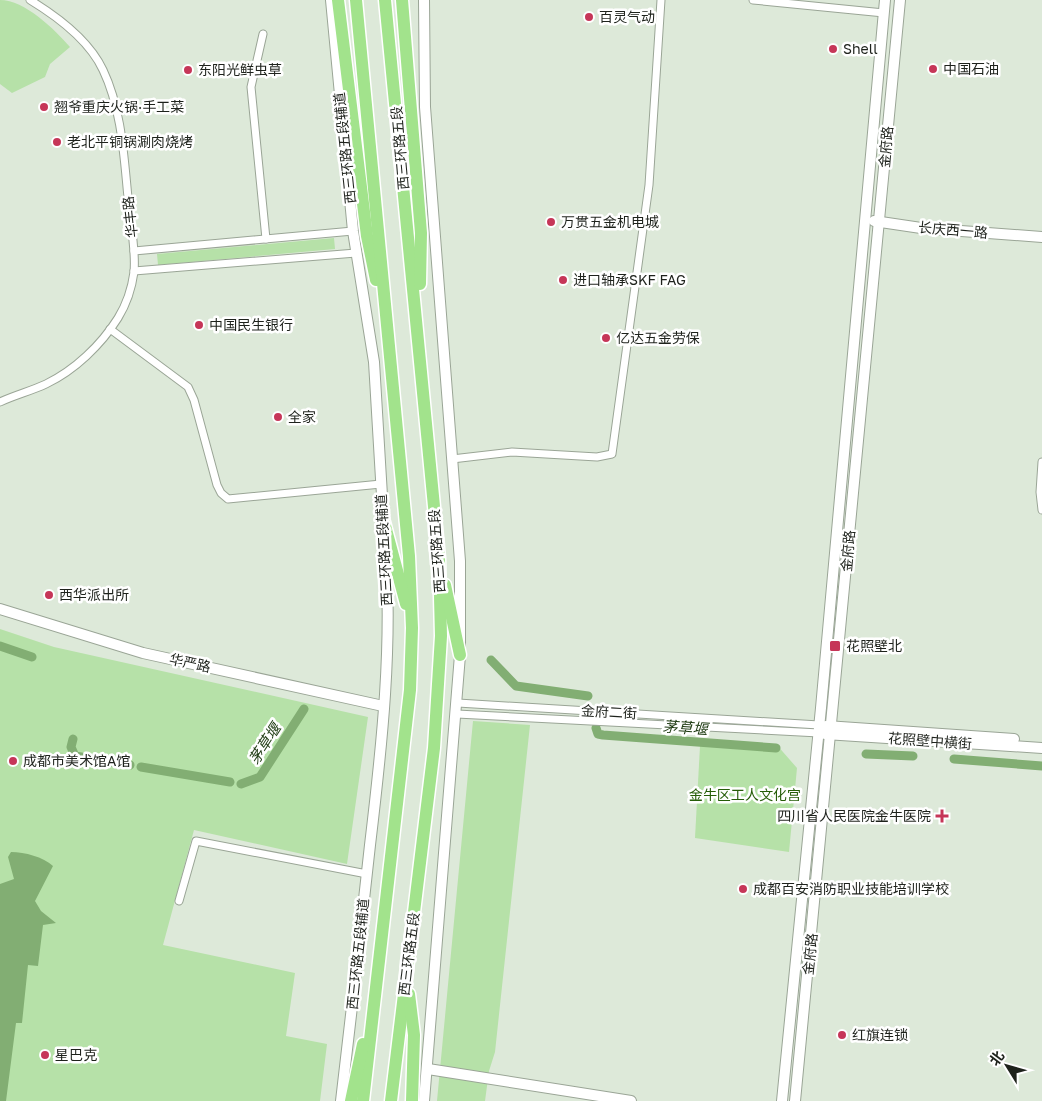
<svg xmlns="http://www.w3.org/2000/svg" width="1042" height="1101" font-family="'Golos Text','Noto Sans SC',sans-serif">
<rect width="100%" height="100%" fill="#dde9d9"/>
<!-- green -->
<g fill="#b6e1a8">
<path d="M0,0C25,0 54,29 70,47L50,64L45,77L12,93L0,84Z"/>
<polygon points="334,238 335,249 158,265 157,254"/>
<polygon points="0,629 54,647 368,717 347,864 194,830 163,945 295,973 286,1036 327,1044 320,1101 0,1101"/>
<polygon points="473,721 530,725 495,1052 489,1071 485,1101 437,1101"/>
<polygon points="776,744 797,768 789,852 695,838 700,746"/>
</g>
<!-- water -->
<path fill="#82ae73" d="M11,852C25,852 43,857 53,866L35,901L41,911L56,923L43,925L38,966L28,965L22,1023H16L6,1101H0V884L14,879L8,857Z"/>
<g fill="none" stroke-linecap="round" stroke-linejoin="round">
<!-- canal -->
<g stroke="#82ae73" stroke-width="9">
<polyline points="0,646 32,657"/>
<polyline points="491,660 516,686 588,696"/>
<polyline points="596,728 598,734 603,735 776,748"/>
<polyline points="73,739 71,747 75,756 130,765"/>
<polyline points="866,754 913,756"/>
<polyline points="954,759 1042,766"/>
<polyline points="141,767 230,782"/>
<polyline points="241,784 260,777 304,709"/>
</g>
<defs>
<g id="street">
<polyline points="753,0 884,13"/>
<polyline points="263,34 251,87 266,239"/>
<polyline points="134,251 353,231"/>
<polyline points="134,271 356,253"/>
<polyline points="110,329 188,387 194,400 217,485 221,493 228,499 381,484"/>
<path d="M0,402C15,395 31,391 46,384C75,370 101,345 118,318C126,305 132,287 134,272C136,251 131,228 129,207C124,162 123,112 103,70C89,40 58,17 30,0"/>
<polyline points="452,459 512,452 597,457 612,454 649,185 661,0"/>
<polyline points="1042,462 1040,492 1042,510"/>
<polyline points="458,703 819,725"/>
<polyline points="457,714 819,733"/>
<polyline points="179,901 196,841 367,874"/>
</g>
<g id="secondary">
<polyline points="331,0 353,231 374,362 384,529"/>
<polyline points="424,0 425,107 460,561 460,655 424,1101"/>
<polyline points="874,221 921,228 1042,237"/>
<polyline points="0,609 143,653 383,706"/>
<polyline points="826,726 1014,739"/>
<polyline points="825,734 1042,748"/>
<polyline points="428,1069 631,1101"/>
<path d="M341,1101C351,1016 361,930 370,845C382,745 393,644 385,543"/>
<polyline points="782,1101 821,708 885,0"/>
<polyline points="795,1101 900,0"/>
</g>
<g id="highway">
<polyline points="338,0 367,236 376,280"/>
<polyline points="356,0 409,556 412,628 410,690 363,1101"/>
<polyline points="385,0 439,558 441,636 434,748 391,1101"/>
<polyline points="402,0 421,233 420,284"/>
<polyline points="384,522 406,604"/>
<polyline points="445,585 460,655"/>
<polyline points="409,994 414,1035 412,1101"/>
<polyline points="351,1101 363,1044"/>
</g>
</defs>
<!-- street casing -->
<use href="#street" stroke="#9aa596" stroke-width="9"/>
<!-- secondary casing -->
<use href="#secondary" stroke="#9aa596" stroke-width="12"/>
<!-- highway casing -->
<use href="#highway" stroke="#fff" stroke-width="15"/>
<!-- street -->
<use href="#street" stroke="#fff" stroke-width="7"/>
<!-- secondary -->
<use href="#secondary" stroke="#fff" stroke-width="10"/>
<!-- highway -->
<use href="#highway" stroke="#a2e38c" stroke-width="12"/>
</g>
<!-- markers -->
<g fill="#c63658" stroke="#fff" stroke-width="2">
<circle cx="589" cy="17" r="5"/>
<circle cx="833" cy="49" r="5"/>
<circle cx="933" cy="69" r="5"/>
<circle cx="188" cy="70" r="5"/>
<circle cx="44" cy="107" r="5"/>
<circle cx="57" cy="142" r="5"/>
<circle cx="551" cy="222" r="5"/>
<circle cx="563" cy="280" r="5"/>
<circle cx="199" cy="325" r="5"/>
<circle cx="606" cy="338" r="5"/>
<circle cx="278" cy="417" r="5"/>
<circle cx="49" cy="595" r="5"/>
<rect x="829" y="640" width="12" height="12" rx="2.5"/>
<circle cx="13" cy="761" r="5"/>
<path d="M939.5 808.5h5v5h5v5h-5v5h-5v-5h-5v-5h5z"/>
<circle cx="743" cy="889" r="5"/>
<circle cx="842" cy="1035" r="5"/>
<circle cx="45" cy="1055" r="5"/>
</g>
<g text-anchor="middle" stroke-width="5" stroke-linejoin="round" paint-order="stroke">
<!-- poi labels -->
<g font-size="14" fill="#1e221c" stroke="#fff" text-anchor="start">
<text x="599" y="22">百灵气动</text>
<text x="843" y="54">Shell</text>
<text x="943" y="74">中国石油</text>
<text x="198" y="75">东阳光鲜虫草</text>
<text x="54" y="112">翘爷重庆火锅·手工菜</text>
<text x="67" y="147">老北平铜锅涮肉烧烤</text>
<text x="561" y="227">万贯五金机电城</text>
<text x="573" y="285">进口轴承SKF FAG</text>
<text x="209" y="330">中国民生银行</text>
<text x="616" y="343">亿达五金劳保</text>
<text x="288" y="422">全家</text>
<text x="59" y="600">西华派出所</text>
<text x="846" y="651">花照壁北</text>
<text x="23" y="766">成都市美术馆A馆</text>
<text x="931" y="821" text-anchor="end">四川省人民医院金牛医院</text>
<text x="753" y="894">成都百安消防职业技能培训学校</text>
<text x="852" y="1040">红旗连锁</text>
<text x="55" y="1060">星巴克</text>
</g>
<!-- street labels -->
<g font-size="14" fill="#1e221c" stroke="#fff">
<text transform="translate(886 147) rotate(-85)" y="5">金府路</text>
<text transform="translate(345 148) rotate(-96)" y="5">西三环路五段辅道</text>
<text transform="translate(400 148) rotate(-95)" y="5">西三环路五段</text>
<text transform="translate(130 217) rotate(-96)" y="5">华丰路</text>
<text transform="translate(953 230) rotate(5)" y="5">长庆西一路</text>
<text transform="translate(384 550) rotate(-93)" y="5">西三环路五段辅道</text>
<text transform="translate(437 551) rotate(-94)" y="5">西三环路五段</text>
<text transform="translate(848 551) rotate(-85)" y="5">金府路</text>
<text transform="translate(190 663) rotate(12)" y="5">华严路</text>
<text transform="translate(609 712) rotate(3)" y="5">金府二街</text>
<text transform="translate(930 741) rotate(4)" y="5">花照壁中横街</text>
<text transform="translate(358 954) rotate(-84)" y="5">西三环路五段辅道</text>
<text transform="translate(409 954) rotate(-83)" y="5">西三环路五段</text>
<text transform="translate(810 954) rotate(-84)" y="5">金府路</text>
</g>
<!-- park labels -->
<g font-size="14" fill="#255d07" stroke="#fff">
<text x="745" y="800">金牛区工人文化宫</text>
</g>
<!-- water labels -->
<g font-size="15" font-style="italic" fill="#1c3910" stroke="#fff">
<text transform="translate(685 728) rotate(4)" y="5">茅草堰</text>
<text transform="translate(265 744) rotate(-57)" y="5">茅草堰</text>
</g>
</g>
<!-- north arrow -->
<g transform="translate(1007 1066) rotate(307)" stroke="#ffffff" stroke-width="4" paint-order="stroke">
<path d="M0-4L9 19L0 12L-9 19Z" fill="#1e221c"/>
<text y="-8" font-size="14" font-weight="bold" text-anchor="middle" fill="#1e221c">北</text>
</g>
</svg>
